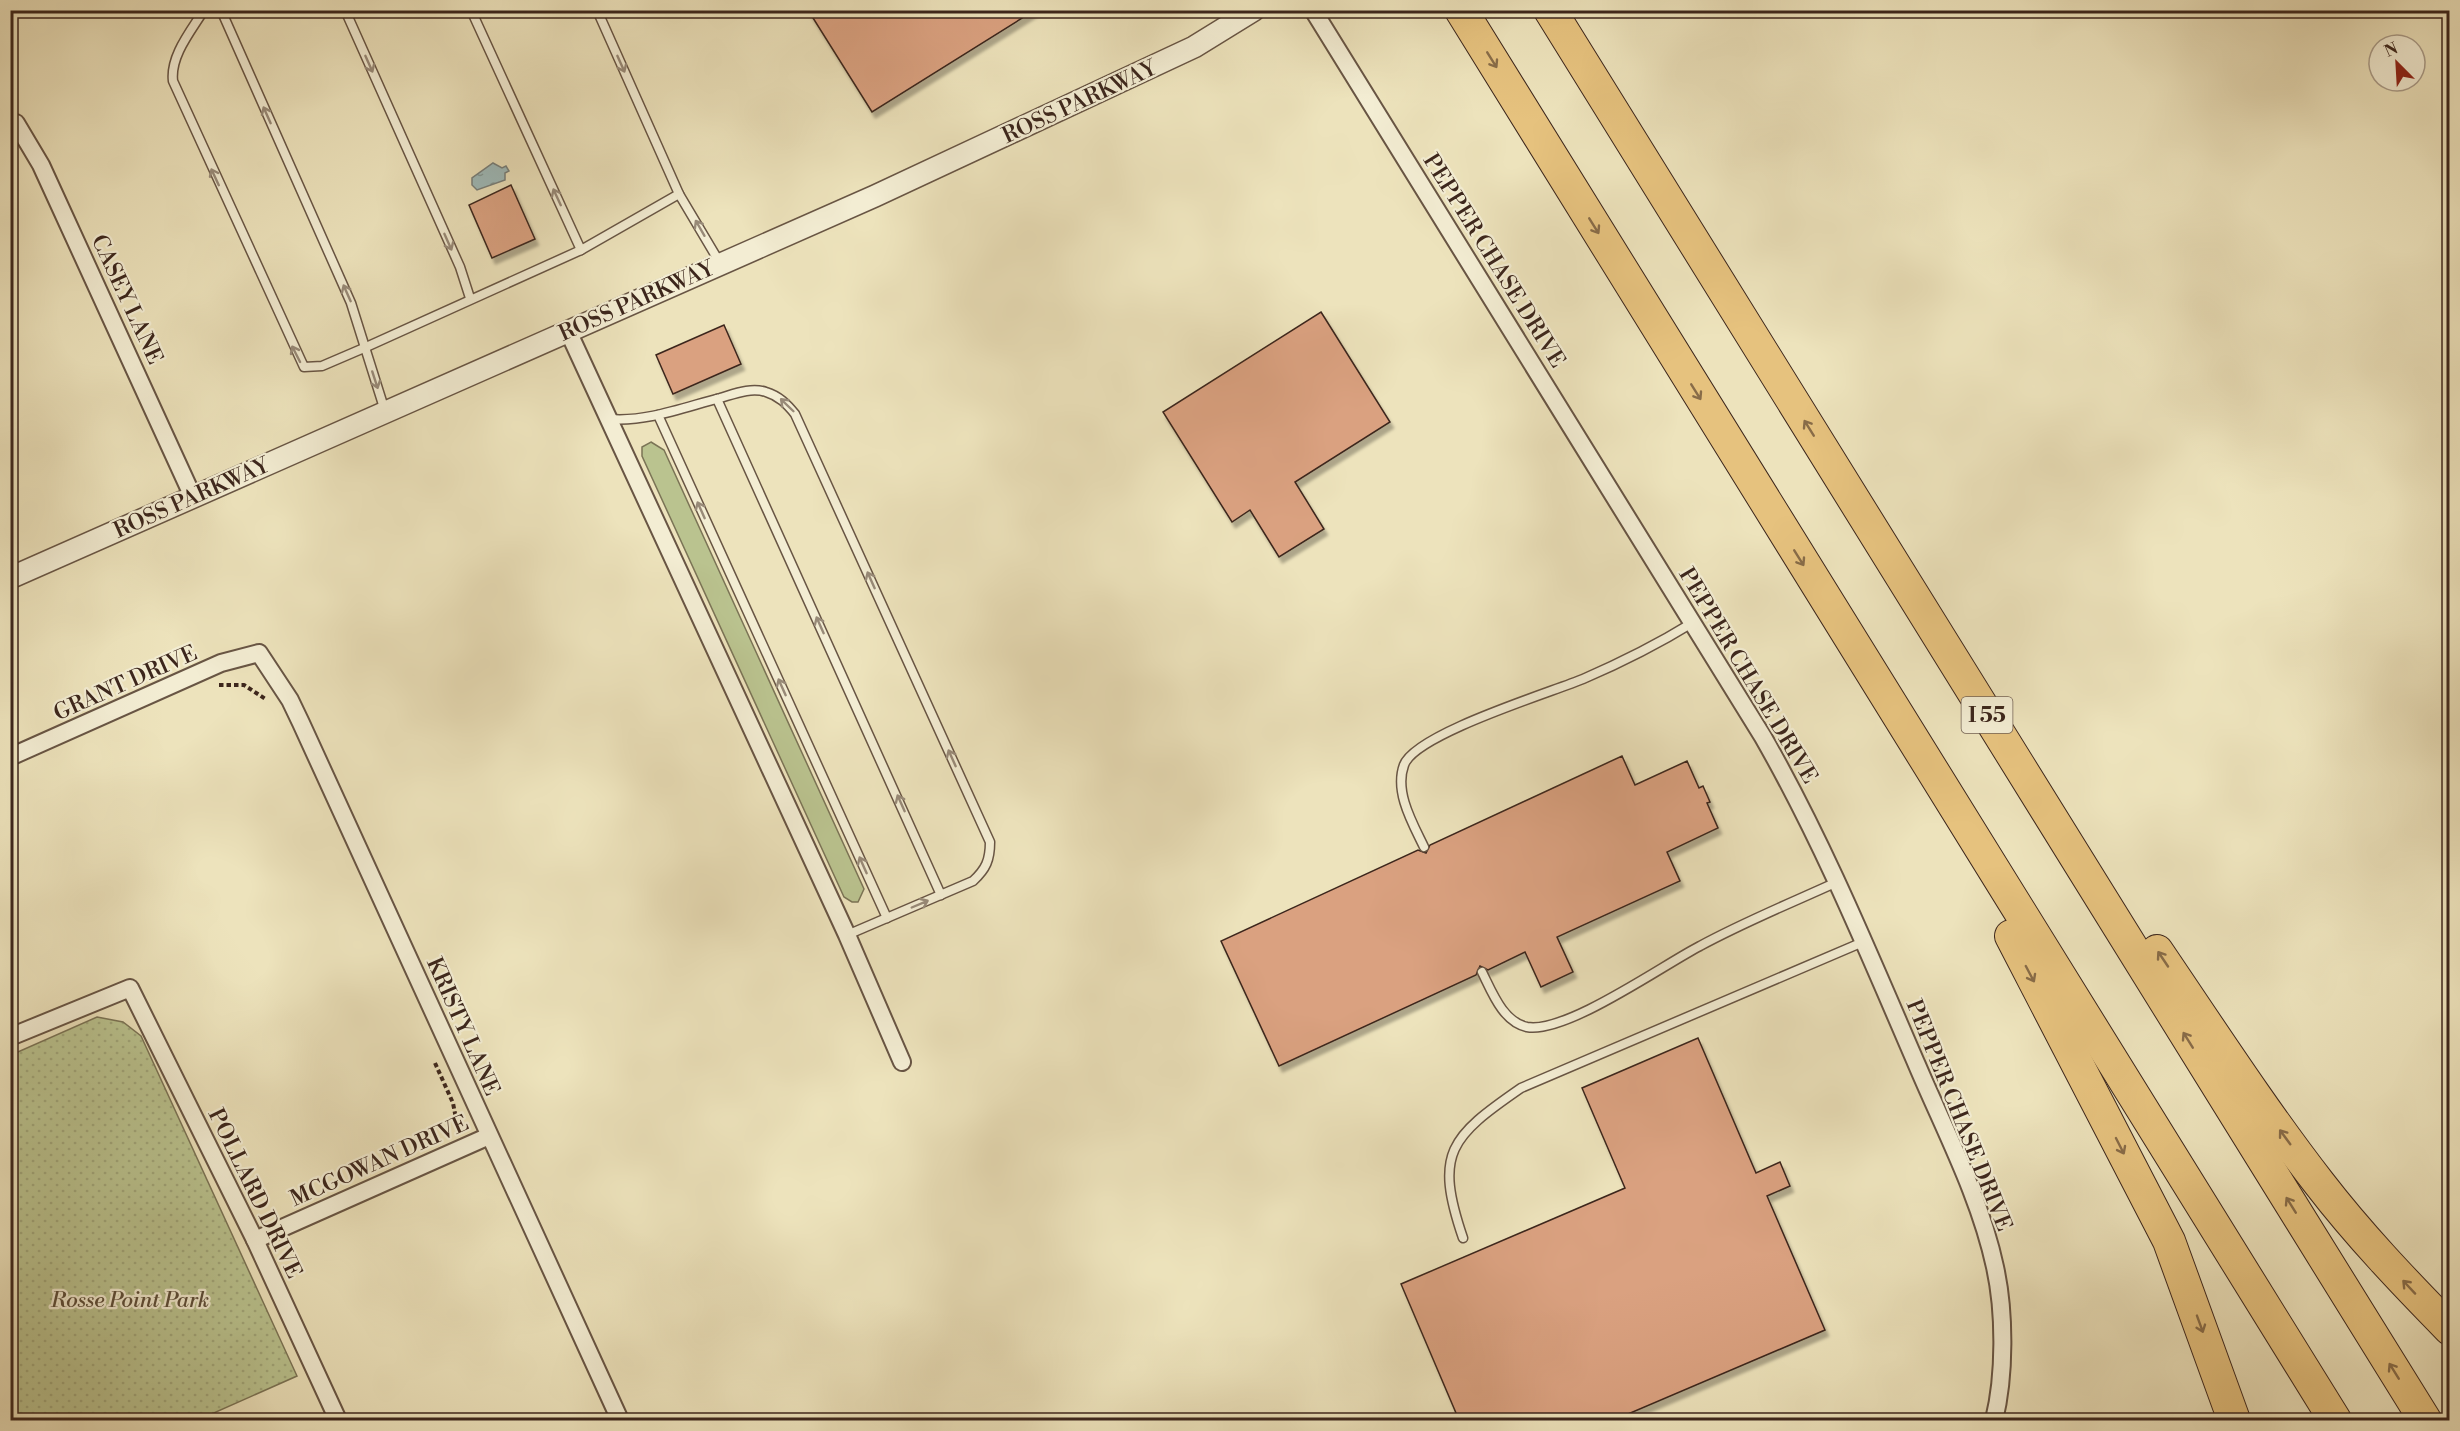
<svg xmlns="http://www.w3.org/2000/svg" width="2460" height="1431" font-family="'Libre Bodoni',serif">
<defs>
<pattern id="park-dots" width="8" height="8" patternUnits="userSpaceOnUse" patternTransform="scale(1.5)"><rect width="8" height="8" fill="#bac38f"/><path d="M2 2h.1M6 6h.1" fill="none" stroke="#a1a77b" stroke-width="1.8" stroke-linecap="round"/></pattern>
<pattern id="water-ripples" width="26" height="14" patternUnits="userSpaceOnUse" patternTransform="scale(1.5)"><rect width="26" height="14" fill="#9ebbbb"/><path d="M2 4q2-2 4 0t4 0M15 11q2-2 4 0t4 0" fill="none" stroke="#829897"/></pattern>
<filter id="shadow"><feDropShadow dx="3.5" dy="6" stdDeviation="1.5" flood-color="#0004"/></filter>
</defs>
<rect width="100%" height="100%" fill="#ede3bc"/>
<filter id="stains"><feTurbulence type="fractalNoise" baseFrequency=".00333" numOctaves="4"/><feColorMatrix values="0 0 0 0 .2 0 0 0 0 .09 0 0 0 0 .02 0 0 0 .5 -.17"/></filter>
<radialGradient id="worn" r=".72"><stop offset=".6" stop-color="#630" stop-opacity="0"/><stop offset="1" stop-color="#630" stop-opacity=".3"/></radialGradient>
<!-- green -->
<polygon fill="#bac38f" stroke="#7b7456" stroke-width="1.5" points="651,442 664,450 864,889 858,902 852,902 844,897 642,456 642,447"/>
<!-- park -->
<polygon fill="url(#park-dots)" stroke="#7b7456" stroke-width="1.5" points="97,1017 123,1022 141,1036 297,1376 198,1420 11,1420 11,1055"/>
<!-- water -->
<polygon fill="url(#water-ripples)" stroke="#777f7b" stroke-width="1.5" points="493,163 502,168 506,166 509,171 505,173 505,180 477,190 472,185 472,178"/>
<!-- building -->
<g fill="#daa180" stroke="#3c261c" stroke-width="1.5" filter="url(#shadow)">
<polygon points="808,10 1035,10 872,112"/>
<polygon points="511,185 535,239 492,258 469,205"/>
<polygon points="1321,312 1390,422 1295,482 1324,529 1279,557 1250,510 1232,522 1163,412"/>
<polygon points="724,325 741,364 673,394 656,355"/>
<polygon points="1622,756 1635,785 1687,761 1699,788 1703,786 1710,802 1707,803 1718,828 1667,852 1680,881 1557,937 1573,972 1541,987 1525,952 1488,970 1480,966 1476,975 1279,1066 1221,941 1418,850 1426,853 1430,845"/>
<polygon points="1698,1038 1756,1173 1780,1162 1790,1186 1767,1196 1825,1330 1614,1420 1459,1420 1401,1284 1625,1188 1582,1088"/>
</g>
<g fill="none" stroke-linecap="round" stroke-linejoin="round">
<defs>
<g id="service">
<path d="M204,10C191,31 170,56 173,81L304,367L322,366L364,348L581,250L679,194"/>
<polyline points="221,10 351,303 385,411"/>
<polyline points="345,10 460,267 470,298"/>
<polyline points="471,10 581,250"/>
<polyline points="597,10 679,194 720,263"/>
<polyline points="717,399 941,895"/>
<polyline points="658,415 887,918"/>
<path d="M610,419C647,422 685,407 720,398C734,394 751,387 766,392C779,396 787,404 795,414L990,842C990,860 986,869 973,881L847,935"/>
<path d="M1424,847C1413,824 1394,792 1404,765C1415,734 1549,693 1583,679C1620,663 1658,644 1692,623"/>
<path d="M1482,972C1492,992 1503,1022 1527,1027C1566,1034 1663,965 1700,946C1744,922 1791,903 1837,882"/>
<path d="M1463,1238C1434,1153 1450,1137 1521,1088L1863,942"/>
</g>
<g id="minor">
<path d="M1313,10L1763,737C1823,842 1869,954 1917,1065C1945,1131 1980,1197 1995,1267C2005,1312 2005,1376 1994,1420"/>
<polyline points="10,125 16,123 41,165 193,497"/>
<polyline points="568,331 847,935 902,1062"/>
<polyline points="10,757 221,663 259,653 290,700 301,723 620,1420"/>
<polyline points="10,1037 130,988 255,1240 338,1420"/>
<polyline points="255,1240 489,1136"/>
</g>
<polyline id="tertiary" points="10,578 875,196 1194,47 1254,10"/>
<g id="motorway">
<polyline points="1461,10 2335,1420"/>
<polyline points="1550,10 2425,1420"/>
<polyline points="2011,936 2169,1241 2234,1420"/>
<path d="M2157,951C2210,1029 2261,1108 2319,1183C2359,1235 2404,1282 2450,1329"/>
</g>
</defs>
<!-- service casing -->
<use href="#service" stroke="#685544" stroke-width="11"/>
<!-- minor casing -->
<use href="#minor" stroke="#685544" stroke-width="20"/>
<!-- tertiary casing -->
<use href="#tertiary" stroke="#685544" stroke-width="24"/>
<!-- motorway casing -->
<use href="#motorway" stroke="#3c261c" stroke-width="34"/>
<!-- path -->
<g stroke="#3c261c" stroke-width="4" stroke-dasharray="4.5 3" stroke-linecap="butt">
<polyline points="219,685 244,685 267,700"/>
<polyline points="435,1063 453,1103 457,1124"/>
</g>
<!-- service -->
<use href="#service" stroke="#f3edd3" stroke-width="8"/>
<!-- minor -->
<use href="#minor" stroke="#f3edd3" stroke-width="16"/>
<!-- tertiary -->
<use href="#tertiary" stroke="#f3edd3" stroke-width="21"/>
<!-- motorway -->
<use href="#motorway" stroke="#e6c27e" stroke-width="32"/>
</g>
<!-- one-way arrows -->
<defs><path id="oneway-shaft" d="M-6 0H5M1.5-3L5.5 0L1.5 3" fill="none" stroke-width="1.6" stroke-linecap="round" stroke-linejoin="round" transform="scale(1.5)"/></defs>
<g stroke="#886c48">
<use href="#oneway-shaft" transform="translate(1492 60) rotate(58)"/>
<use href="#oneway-shaft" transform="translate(1594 226) rotate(58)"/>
<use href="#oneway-shaft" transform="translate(1696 392) rotate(58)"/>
<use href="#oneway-shaft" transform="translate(1809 428) rotate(-122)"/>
<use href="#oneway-shaft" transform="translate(1799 558) rotate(58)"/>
<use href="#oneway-shaft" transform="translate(2163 959) rotate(-124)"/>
<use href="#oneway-shaft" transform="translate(2030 974) rotate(62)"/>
<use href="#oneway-shaft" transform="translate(2188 1040) rotate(-122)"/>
<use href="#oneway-shaft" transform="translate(2285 1137) rotate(-126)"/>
<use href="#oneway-shaft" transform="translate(2120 1146) rotate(63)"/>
<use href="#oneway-shaft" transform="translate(2291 1205) rotate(-122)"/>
<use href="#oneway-shaft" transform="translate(2409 1287) rotate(-133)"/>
<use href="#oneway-shaft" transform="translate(2200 1324) rotate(70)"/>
<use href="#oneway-shaft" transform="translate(2394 1371) rotate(-122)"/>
</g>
<g stroke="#988a78">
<use href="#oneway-shaft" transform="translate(369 64) rotate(66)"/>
<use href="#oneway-shaft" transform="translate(621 64) rotate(66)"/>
<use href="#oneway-shaft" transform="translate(267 115) rotate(-114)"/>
<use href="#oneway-shaft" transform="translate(215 177) rotate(-115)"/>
<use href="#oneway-shaft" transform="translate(557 197) rotate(-115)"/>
<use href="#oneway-shaft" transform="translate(700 228) rotate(-120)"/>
<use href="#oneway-shaft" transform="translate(448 242) rotate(66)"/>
<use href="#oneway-shaft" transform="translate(347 293) rotate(-114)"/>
<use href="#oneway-shaft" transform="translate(296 354) rotate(-117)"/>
<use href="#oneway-shaft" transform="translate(375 380) rotate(72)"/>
<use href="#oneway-shaft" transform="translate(787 405) rotate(-136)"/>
<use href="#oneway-shaft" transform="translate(701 510) rotate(-114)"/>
<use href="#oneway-shaft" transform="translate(871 580) rotate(-114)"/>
<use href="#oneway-shaft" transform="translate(820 625) rotate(-114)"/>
<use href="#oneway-shaft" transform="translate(782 687) rotate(-114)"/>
<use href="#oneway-shaft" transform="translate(952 758) rotate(-114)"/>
<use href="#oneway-shaft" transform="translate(901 803) rotate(-114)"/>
<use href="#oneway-shaft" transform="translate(863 865) rotate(-114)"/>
<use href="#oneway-shaft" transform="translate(920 904) rotate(-23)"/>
</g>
<g text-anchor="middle" stroke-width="4.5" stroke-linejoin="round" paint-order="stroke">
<!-- shield labels -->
<rect fill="#f3edd3" stroke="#736253" stroke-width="1.5" x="1961.5" y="697" width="51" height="36" rx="4.5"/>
<g font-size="21" font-weight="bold" fill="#3c261c">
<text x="1987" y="722">I 55</text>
</g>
<!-- street labels -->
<g font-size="22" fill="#3c261c" stroke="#f3edd3">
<text transform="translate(1079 101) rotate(-25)" y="8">ROSS PARKWAY</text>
<text transform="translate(1495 260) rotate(58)" y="8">PEPPER CHASE DRIVE</text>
<text transform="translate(128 299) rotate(65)" y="8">CASEY LANE</text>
<text transform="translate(636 300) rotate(-24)" y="8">ROSS PARKWAY</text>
<text transform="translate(191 497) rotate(-24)" y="8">ROSS PARKWAY</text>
<text transform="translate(1749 675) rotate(59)" y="8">PEPPER CHASE DRIVE</text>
<text transform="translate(125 682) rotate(-24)" y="8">GRANT DRIVE</text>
<text transform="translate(464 1026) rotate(66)" y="8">KRISTY LANE</text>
<text transform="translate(1960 1115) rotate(68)" y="8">PEPPER CHASE DRIVE</text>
<text transform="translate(379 1160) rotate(-24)" y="8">MCGOWAN DRIVE</text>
<text transform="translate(256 1193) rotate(64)" y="8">POLLARD DRIVE</text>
</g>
<!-- park labels -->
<g font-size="22" font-style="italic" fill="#5c4d39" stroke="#f3edd3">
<text x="130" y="1307">Rosse Point Park</text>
</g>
</g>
<!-- margin -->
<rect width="2460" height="1431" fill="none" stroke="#ede3bc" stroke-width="36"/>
<rect x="12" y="12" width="2436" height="1407" fill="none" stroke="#3c261c" stroke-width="3"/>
<rect x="18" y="18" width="2424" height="1395" fill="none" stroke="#3c261c" stroke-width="1.5"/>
<!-- north arrow -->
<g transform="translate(2397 63) rotate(336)"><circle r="28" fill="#f3edd3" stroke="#aa9d8a" stroke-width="1.5"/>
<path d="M0-4.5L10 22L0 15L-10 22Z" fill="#8f2418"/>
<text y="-9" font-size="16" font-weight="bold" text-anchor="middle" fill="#3c261c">N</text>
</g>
<rect width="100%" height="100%" filter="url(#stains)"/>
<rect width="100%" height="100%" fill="url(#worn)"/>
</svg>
